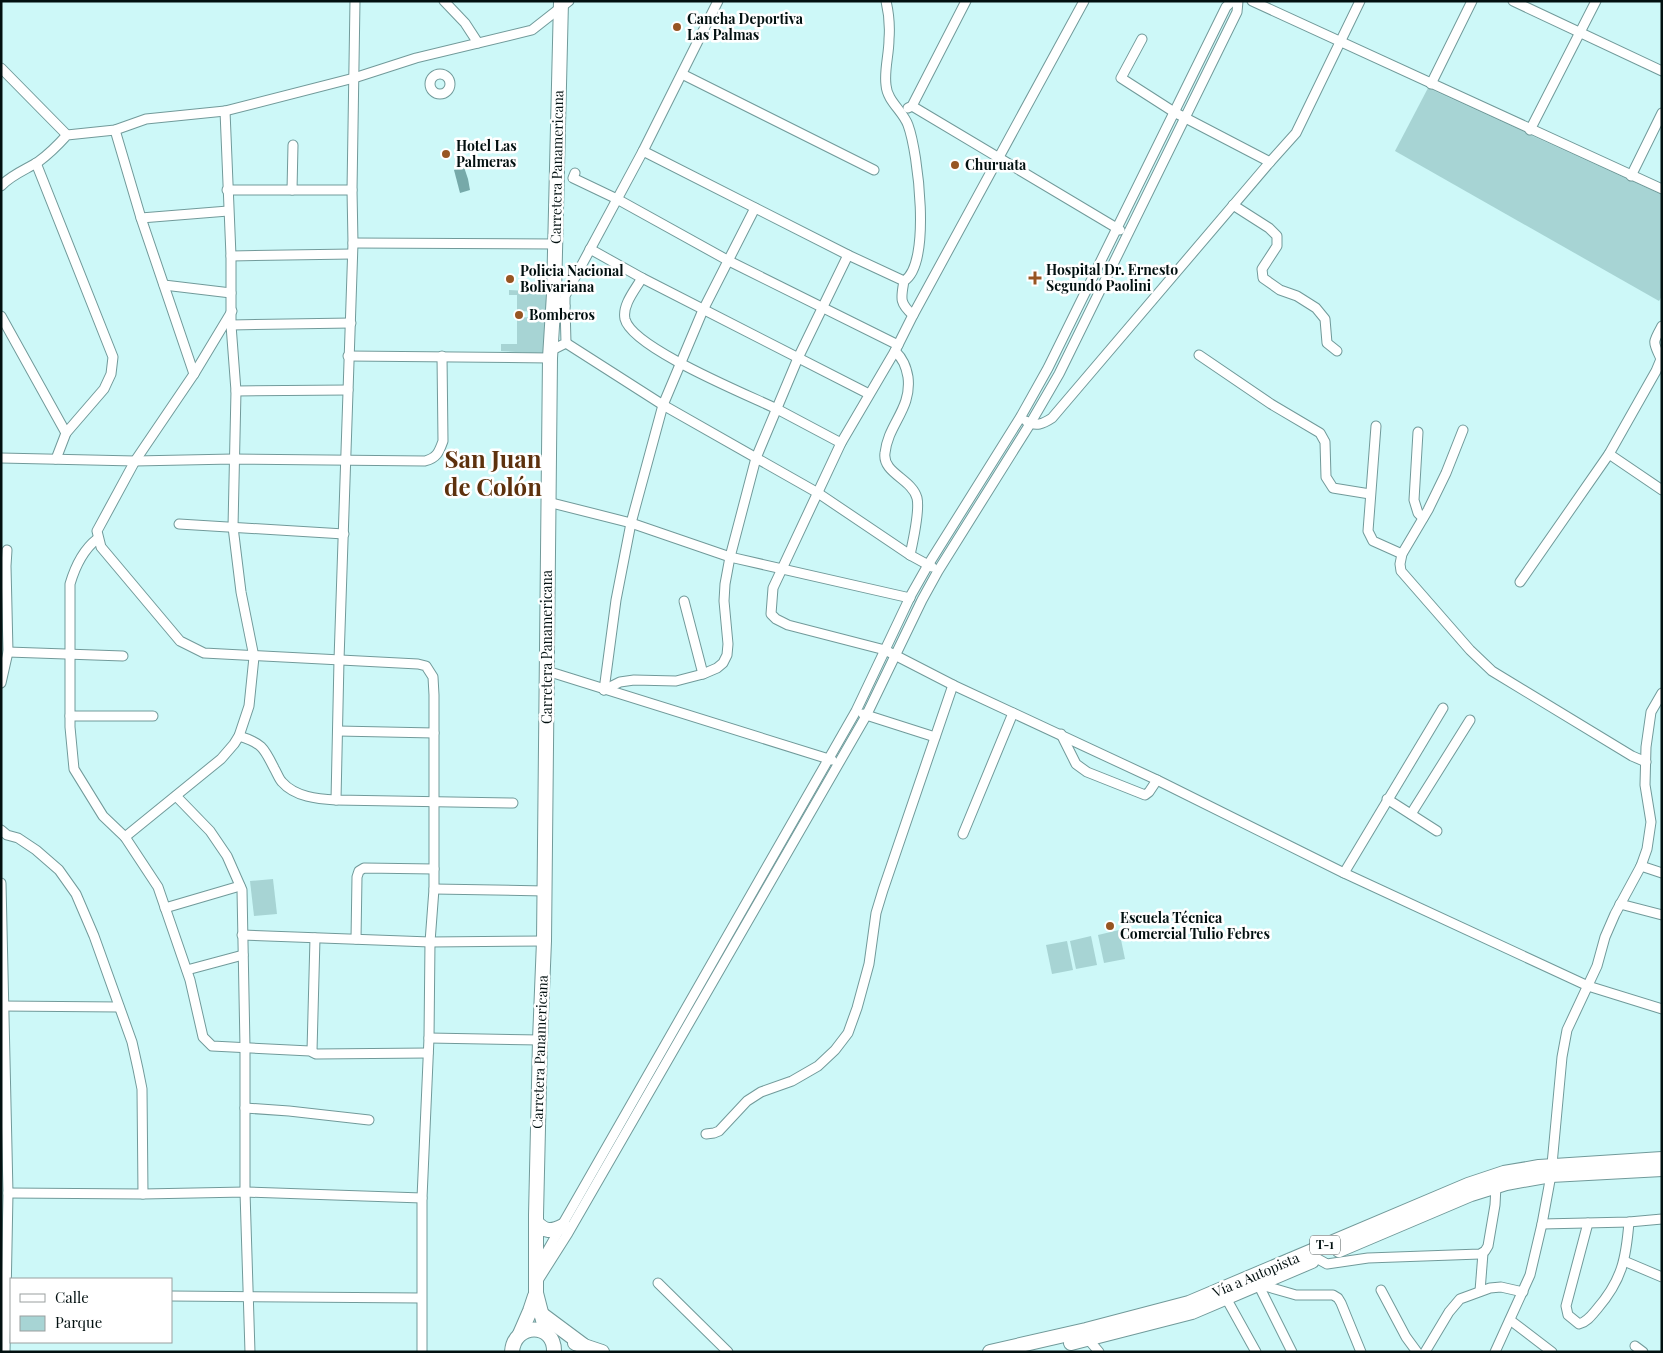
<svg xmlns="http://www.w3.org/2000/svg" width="1663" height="1353" font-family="'Playfair Display',serif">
<rect width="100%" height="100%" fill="#cdf8f8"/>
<!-- green -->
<g fill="#a7d4d4">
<polygon points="1428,88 1662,195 1662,296 1659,301 1395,151"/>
<polygon points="509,290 547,292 547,312 517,311 517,295 509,295"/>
<polygon points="517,317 547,318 545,354 501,351 501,344 517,344"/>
<polygon points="273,879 277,914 254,916 250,881"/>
<polygon points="1119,930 1125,959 1104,963 1098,935"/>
<polygon points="1091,936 1097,965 1076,969 1070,941"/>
<polygon points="1067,941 1073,970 1052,974 1046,945"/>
</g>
<!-- water -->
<polygon fill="#76a9a9" points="464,167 468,179 470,190 460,193 454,170"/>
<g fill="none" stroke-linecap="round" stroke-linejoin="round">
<defs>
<g id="minor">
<polyline points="444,1 465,23 478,43"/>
<path d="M886,1C889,14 890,27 889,39C889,55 884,70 886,85C887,101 903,111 908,125C918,152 932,264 904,281C901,298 899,303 913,315"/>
<polyline points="1084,1 913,315 895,351 841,443 773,588 771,614 776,619 788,625 885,650 953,685 1157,780 1344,873 1588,986 1662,1009"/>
<polyline points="1252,1 1662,189"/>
<polyline points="1513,1 1662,71"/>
<polyline points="1142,39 1121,78 1174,112 1270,162"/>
<polyline points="1,68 67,135"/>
<polyline points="682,74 874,170"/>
<circle cx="440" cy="84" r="10"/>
<polyline points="1431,84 1472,1"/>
<polyline points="912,106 1120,230"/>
<polyline points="908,108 912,106 966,1"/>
<polyline points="115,130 141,218 194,374"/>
<polyline points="1530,130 1596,1"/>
<polyline points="643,151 848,255 904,281"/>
<polyline points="36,163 113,357 111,374 104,389 66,433 56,459"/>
<polyline points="575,173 573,178 617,199 729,261 898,345"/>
<polyline points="1631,176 1662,113"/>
<path d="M1,186C11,175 25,170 38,162C49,154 58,145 67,135L115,130L146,119L225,111L354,78L416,58L532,30L569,1"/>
<polyline points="227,190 352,190"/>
<polyline points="292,190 293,145"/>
<polyline points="1233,205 1269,228 1277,236 1277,246 1262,269 1263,278 1280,290 1297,296 1316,308 1325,319 1327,343 1337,351"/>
<polyline points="141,218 228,211"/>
<polyline points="353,243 555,244"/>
<polyline points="590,249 642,278 869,394"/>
<polyline points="231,256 352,254"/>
<path d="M642,278C635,290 622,305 625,319C632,348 748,395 777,409C798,420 820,432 841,443"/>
<polyline points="164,285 231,293"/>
<polyline points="565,306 565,296 643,151 718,1"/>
<polyline points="232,311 194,374 135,461 97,531 101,547 180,641 204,653 418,664 426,666 433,677 434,695 434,889 430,942 429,1038 422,1198 422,1352"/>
<polyline points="1,316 66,433"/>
<polyline points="231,325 351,323"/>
<polyline points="566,343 663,405 818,493 910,555 932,567"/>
<polyline points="550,348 554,349 566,343 565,306 561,302"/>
<path d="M895,351C903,359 906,366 908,377C912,409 888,424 885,453C882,473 912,479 917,498C920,511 913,541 910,555"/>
<polyline points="1199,355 1271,404 1320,433 1325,442 1326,477 1333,488 1370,494"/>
<polyline points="348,356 550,358"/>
<polyline points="236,391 348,390"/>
<path d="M1026,421C1036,427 1043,424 1052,418L1270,162L1296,133L1360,1"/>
<polyline points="1376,426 1368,531 1373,541 1402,554"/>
<polyline points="1463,430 1446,473 1428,510 1402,554 1400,564 1401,571 1470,650 1492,671 1632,756 1646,762"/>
<polyline points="1418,432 1414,500 1418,513 1423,518"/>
<polyline points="1609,454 1662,490"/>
<path d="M1,458L135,461L233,459L425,461C437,458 439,452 443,441L442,356"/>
<polyline points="548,502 631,523 730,557 910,598"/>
<polyline points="179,524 344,534"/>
<path d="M97,539C83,550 75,567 70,584V727L74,769L103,816L125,837L158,887L190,980L203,1037L212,1046L310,1051L316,1054L428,1053"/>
<path d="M1520,582L1609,454L1656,371L1661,359C1653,341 1652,344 1662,326"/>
<polyline points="684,601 703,674"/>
<polyline points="8,652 123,656"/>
<polyline points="547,671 832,760"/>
<polyline points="1,683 8,652 6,566 7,550"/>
<polyline points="604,690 620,682 634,680 676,681 703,674 717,668 723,663 727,655 728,644 724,601 725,584 730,557 756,458 798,358 848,255"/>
<polyline points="604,690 616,600 631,523 663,405 703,310 755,208"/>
<polyline points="863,714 935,737"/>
<polyline points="70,716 153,716"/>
<polyline points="338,731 434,733"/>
<polyline points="1061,734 1076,764 1087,772 1145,795 1149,792 1157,780"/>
<path d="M239,736C262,743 264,748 274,768C277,773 279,779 282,782C295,797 318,799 336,800L513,803"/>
<polyline points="176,796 210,831 227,856 242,890 245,1047 245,1192 250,1352"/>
<polyline points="1387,799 1437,831"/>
<polyline points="336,800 339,660 353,243 352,190 355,1"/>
<polyline points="1411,814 1470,720"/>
<polyline points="1,830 7,835 18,838 36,850 59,870 76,894 94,936 132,1042 138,1069 142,1089 143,1194"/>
<polyline points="963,834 1013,713"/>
<polyline points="125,837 221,759 234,744 239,736 249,706 254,657 241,592 233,527 236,391 231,325 231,256 225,111"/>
<polyline points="1641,866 1662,873"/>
<polyline points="1344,873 1443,708"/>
<polyline points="1,883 8,1193 5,1352"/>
<polyline points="434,889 545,891"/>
<polyline points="1620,904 1662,915"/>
<polyline points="165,908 240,886"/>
<polyline points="242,935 430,942 544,941"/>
<polyline points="356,939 357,877 359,871 364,868 434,869"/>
<polyline points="187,970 243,955"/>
<polyline points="1,1006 119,1007"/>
<polyline points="429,1038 540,1040"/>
<polyline points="312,1051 315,938"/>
<polyline points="245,1108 289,1111 369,1120"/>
<polyline points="706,1134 714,1133 719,1131 747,1101 761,1092 792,1081 818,1066 835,1050 848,1033 857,1008 869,964 876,913 883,890 953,685"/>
<polyline points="8,1193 143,1194 245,1192 422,1198"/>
<path d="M1588,1223L1566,1306L1568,1315L1579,1324C1587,1322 1592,1315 1597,1309C1622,1280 1626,1259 1629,1222"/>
<polyline points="1542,1224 1629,1222 1662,1219"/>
<polyline points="1318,1259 1327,1264 1368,1258 1480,1254 1485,1251 1488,1246 1495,1205 1496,1186"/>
<polyline points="1624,1261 1662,1277"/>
<polyline points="537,1269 856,711 911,595 928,565 1020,418 1048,368 1226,7 1232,1"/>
<polyline points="537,1282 568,1233 866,716 922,600 938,571 1030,424 1059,374 1237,12 1238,1"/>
<polyline points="658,1283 728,1352"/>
<polyline points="1258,1284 1296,1295 1333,1295 1338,1298 1341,1303 1361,1352"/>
<polyline points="1258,1284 1292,1352"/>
<polyline points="1381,1290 1406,1337 1417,1352"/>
<polyline points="1480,1291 1483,1253"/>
<polyline points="171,1296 421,1298"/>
<polyline points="1226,1298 1256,1352"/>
<polyline points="1510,1320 1552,1352"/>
<polyline points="1087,1335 1088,1339 1099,1352"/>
<polyline points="1635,1346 1643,1352"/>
<polyline points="1425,1352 1449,1312 1460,1299 1490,1288 1501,1287 1523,1292"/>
<polyline points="1495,1352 1530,1275 1542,1224 1551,1175 1562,1057 1567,1030 1597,966 1605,937 1615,914 1641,866 1647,849 1651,822 1645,785 1646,747 1651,712 1662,693"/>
</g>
<g id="primary">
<path d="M536,1222C545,1232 551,1232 563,1226"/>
<polyline points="544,1324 536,1293 536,1215 540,1040 544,941 550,358 554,294 561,1"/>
<polyline points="520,1334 530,1311 535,1296"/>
</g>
<g id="trunk">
<polyline points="1339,1250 1471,1194 1506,1183 1551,1175 1662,1169"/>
<polyline points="540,1313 583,1345"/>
<polyline points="575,1343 602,1352"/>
<polyline points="1071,1343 1192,1312 1312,1261"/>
<path d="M512,1352C514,1322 555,1322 554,1352"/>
<polyline points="990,1352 1086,1330 1189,1303 1468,1185 1504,1173 1539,1167 1662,1159"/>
</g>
</defs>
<!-- minor casing -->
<use href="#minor" stroke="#719a9a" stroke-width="11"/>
<!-- primary casing -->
<use href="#primary" stroke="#719a9a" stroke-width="16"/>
<!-- trunk casing -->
<use href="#trunk" stroke="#719a9a" stroke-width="16"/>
<!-- minor -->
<use href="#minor" stroke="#fff" stroke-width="9"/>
<!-- primary -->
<use href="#primary" stroke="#fff" stroke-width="14"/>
<!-- trunk -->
<use href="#trunk" stroke="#fff" stroke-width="14"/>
</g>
<!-- markers -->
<g fill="#975522" stroke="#fff" stroke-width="2">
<circle cx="677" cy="27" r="5"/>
<circle cx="446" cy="154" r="5"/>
<circle cx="955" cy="165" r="5"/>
<path d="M1032.5 270.5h5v5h5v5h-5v5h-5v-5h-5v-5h5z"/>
<circle cx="510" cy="279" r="5"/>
<circle cx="519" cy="315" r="5"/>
<circle cx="1110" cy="926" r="5"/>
</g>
<g text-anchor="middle" stroke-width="5" stroke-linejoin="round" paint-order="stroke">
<!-- shield labels -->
<rect fill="#fff" stroke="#4e5858" stroke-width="1" x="1310" y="1235.5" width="30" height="19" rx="4"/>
<g font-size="12" font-weight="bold" fill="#021010">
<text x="1325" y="1249">T-1</text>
</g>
<!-- poi labels -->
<g font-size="14" font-weight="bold" fill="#021010" stroke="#fff" text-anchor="start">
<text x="687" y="24">Cancha Deportiva<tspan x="687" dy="16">Las Palmas</tspan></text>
<text x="456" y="151">Hotel Las<tspan x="456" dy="16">Palmeras</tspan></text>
<text x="965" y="170">Churuata</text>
<text x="1046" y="275">Hospital Dr. Ernesto<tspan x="1046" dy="16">Segundo Paolini</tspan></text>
<text x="520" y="276">Policia Nacional<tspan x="520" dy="16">Bolivariana</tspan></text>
<text x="529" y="320">Bomberos</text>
<text x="1120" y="923">Escuela Técnica<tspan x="1120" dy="16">Comercial Tulio Febres</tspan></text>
</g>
<!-- street labels -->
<g font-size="14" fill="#021010" stroke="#fff">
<text transform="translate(557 167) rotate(-89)" y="5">Carretera Panamericana</text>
<text transform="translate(547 647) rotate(-90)" y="5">Carretera Panamericana</text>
<text transform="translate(540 1052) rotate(-88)" y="5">Carretera Panamericana</text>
<text transform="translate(1256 1275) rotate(-23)" y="5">Vía a Autopista</text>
</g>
<!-- town labels -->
<g font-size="24" font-weight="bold" fill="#5d310d" stroke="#fff">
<text x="493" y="468">San Juan<tspan x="493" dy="28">de Colón</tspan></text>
</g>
</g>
<!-- border -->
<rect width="1663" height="1353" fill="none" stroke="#021010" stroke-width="5"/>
<!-- legend -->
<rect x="10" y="1278" width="162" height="65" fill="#ffffff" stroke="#9a9f9f"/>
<rect x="20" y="1294" width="25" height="8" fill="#ffffff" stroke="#9a9f9f"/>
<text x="55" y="1303" font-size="15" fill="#021010">Calle</text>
<rect x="20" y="1316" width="25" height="15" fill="#a7d4d4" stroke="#9a9f9f"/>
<text x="55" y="1328" font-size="15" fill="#021010">Parque</text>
</svg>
